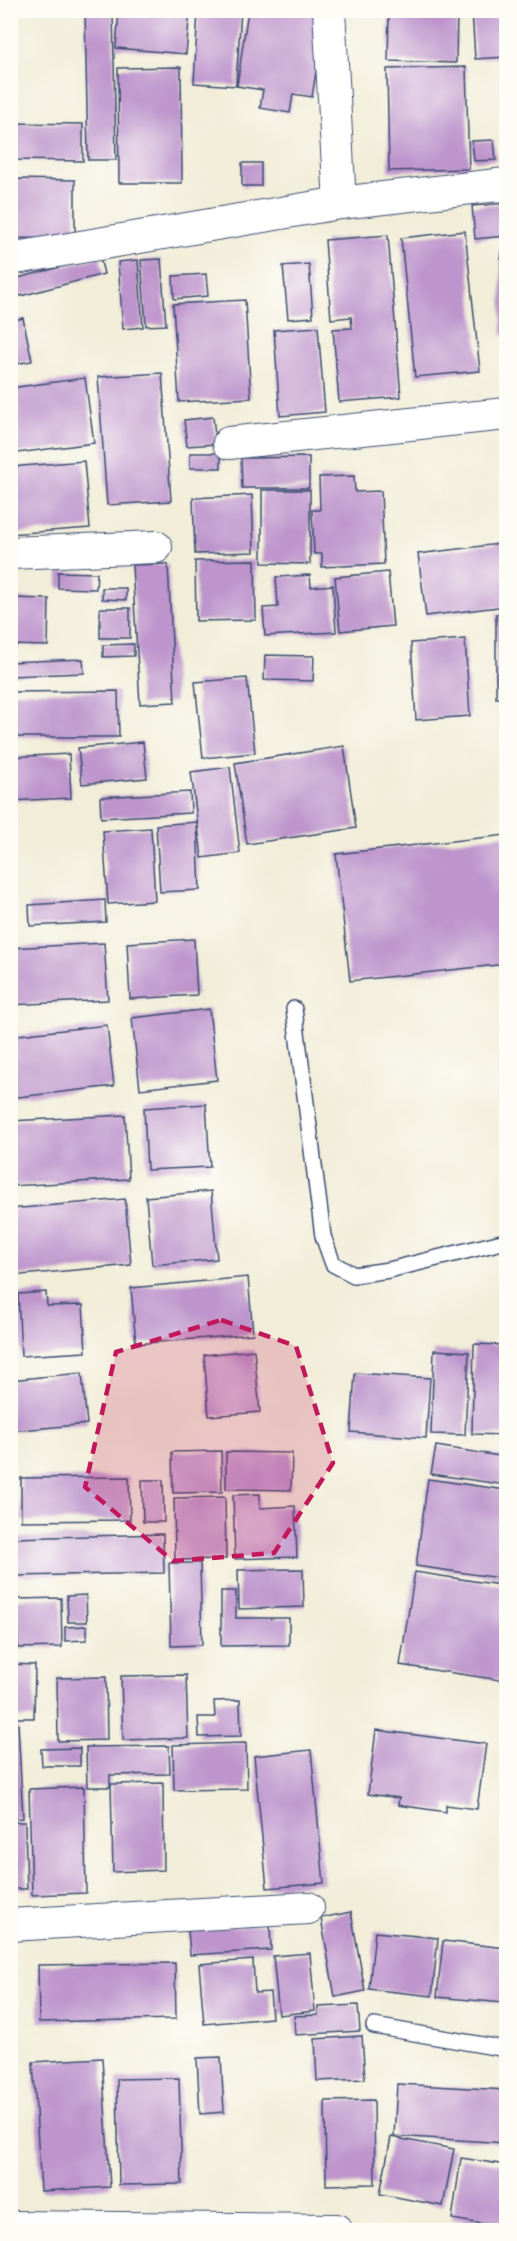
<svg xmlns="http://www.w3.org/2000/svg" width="517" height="2241" font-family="'Architects Daughter',sans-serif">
<rect width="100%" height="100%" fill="#fdfcf7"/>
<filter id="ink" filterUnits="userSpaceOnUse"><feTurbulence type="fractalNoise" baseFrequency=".0167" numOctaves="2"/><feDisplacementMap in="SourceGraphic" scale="12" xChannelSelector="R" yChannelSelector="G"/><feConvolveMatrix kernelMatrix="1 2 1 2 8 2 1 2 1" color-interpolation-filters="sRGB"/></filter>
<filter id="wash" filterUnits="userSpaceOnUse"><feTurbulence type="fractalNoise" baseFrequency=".008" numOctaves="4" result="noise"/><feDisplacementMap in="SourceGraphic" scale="24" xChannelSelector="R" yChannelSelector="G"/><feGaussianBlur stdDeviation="1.35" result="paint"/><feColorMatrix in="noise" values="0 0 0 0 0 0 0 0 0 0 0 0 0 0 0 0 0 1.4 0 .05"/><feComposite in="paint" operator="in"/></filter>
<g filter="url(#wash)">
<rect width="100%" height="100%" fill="#f1edd8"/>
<g id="blocks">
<!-- building -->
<g fill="#bd94cc">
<polygon points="85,10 113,10 116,160 88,160"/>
<polygon points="119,10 190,10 186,54 116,48"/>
<polygon points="198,10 241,10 236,86 194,83"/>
<polygon points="248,10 300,10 325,14 312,97 293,94 290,113 260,108 263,90 237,86"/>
<polygon points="472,10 506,10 506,57 475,59"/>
<polygon points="389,11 457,12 456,63 388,61"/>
<polygon points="181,67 182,183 119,183 118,68"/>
<polygon points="466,67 469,169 389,171 387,69"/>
<polygon points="10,123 83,124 83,161 10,160"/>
<polygon points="494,140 496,160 474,161 472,141"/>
<rect x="242" y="163" width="19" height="23"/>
<polygon points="10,179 75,180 75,239 10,238"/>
<polygon points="506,203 506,236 475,239 472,206"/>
<polygon points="465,231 480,371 415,377 401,238"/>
<polygon points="388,235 401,397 339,402 333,329 352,328 351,317 331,319 325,240"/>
<polygon points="501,250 506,250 506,335 502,335"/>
<polygon points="100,257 104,274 13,298 10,280"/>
<polygon points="161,259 166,325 146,326 141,260"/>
<polygon points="138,260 143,327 123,329 118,262"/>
<polygon points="309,264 313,317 288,319 283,266"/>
<polygon points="206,274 208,296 174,299 173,276"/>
<polygon points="245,300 251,398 179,402 173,304"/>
<polygon points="23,318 32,361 10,365 10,321"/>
<polygon points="318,327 325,412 280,416 274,330"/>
<polygon points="162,373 171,501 107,505 98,377"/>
<polygon points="85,378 94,443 10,454 10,388"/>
<polygon points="213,417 216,444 187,446 184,420"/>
<rect x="190" y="453" width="31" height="15"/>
<polygon points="309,457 309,488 242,488 241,458"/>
<polygon points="84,461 90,528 10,534 10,467"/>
<polygon points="354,476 355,492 381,491 384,564 322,567 322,554 314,554 312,510 320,510 319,477"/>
<polygon points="262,490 310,490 310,564 262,563"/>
<polygon points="252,495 254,552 195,554 193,498"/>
<polygon points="506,543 506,606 426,616 418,554"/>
<polygon points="255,560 256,620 196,621 195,561"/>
<polygon points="168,564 175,702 140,704 132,565"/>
<polygon points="58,572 97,573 96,589 58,588"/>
<polygon points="388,572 393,626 340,631 335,577"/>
<polygon points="310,575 311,587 333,585 336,632 265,636 263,608 278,607 276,577"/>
<polygon points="102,588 126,588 126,600 102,599"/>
<polygon points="10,598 49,599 48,646 10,645"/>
<rect x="100" y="608" width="30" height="30"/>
<rect x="496" y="614" width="10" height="84"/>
<polygon points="465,639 470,716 416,720 411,643"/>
<polygon points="134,644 134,656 103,657 103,645"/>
<polygon points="265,655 314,656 313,681 264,680"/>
<polygon points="83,659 84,673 10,676 10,662"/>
<polygon points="247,678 255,753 203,758 195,682"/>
<polygon points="118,691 119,737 10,737 10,692"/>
<polygon points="143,742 147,778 82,784 78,748"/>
<polygon points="344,746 356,828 247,844 235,763"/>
<polygon points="69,754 71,798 10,801 10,757"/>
<polygon points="230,767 240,853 202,858 191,772"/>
<polygon points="190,792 191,813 101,818 100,797"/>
<polygon points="197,822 200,890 160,892 156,825"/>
<polygon points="151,828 155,901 108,904 103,831"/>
<polygon points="506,835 506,964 350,981 336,854"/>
<polygon points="105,900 106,922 30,926 29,905"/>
<polygon points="194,939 197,995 130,999 127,943"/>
<polygon points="104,943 108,1000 10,1005 10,948"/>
<polygon points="209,1009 217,1080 140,1089 132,1018"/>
<polygon points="107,1025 114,1086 10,1098 10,1036"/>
<polygon points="206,1104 210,1167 147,1170 144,1108"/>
<polygon points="125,1115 129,1179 10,1186 10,1121"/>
<polygon points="211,1191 217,1259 152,1265 146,1197"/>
<polygon points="125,1199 131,1265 10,1276 10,1209"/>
<polygon points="248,1277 253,1334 136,1344 131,1288"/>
<polygon points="46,1292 47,1306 83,1305 86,1352 21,1356 18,1294"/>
<polygon points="474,1344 506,1345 506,1435 472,1434"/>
<polygon points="254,1350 260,1412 209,1416 204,1355"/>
<polygon points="434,1350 469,1352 465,1435 431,1434"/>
<polygon points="82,1373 87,1424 10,1431 10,1380"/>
<polygon points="355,1373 430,1378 426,1438 351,1432"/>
<polygon points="436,1446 506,1457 506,1485 431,1474"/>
<polygon points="221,1451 222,1492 173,1493 172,1452"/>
<polygon points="226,1452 292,1453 291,1490 226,1489"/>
<polygon points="129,1477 130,1520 21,1521 21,1478"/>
<polygon points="428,1479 506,1490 506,1579 416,1566"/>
<polygon points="142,1480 163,1480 164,1522 143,1522"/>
<polygon points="260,1494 260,1508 295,1506 297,1557 235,1559 233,1495"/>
<polygon points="225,1497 226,1559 175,1560 174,1498"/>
<polygon points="163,1534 164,1573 16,1576 14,1538"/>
<polygon points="169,1563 200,1563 202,1645 171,1646"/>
<polygon points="303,1569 304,1607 239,1609 238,1570"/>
<polygon points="415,1572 506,1586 506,1681 400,1665"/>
<polygon points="221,1591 236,1591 236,1618 289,1618 289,1645 221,1646"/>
<polygon points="86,1595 87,1622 68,1622 67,1596"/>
<polygon points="61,1598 62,1647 18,1648 17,1599"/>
<polygon points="87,1626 87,1640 65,1641 65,1627"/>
<polygon points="10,1664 35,1665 34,1718 10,1718"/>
<polygon points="186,1675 188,1738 123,1740 121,1676"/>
<polygon points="106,1677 107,1740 58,1741 57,1678"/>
<polygon points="240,1700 241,1736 199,1737 198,1717 215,1717 214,1701"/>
<polygon points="10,1724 18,1724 23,1818 10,1819"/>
<polygon points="376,1730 486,1744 477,1809 446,1805 446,1812 398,1805 399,1798 368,1794"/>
<polygon points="246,1743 247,1789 174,1790 173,1745"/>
<polygon points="169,1746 170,1774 110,1775 110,1787 87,1787 86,1747"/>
<polygon points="80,1748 80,1766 42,1766 41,1749"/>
<polygon points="311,1750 324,1883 267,1888 254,1756"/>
<polygon points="163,1783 164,1870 113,1872 111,1784"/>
<polygon points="84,1787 86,1893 32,1895 29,1789"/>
<polygon points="10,1822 25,1822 27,1889 10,1889"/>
<polygon points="351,1912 365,1991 335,1997 321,1918"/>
<polygon points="270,1924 271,1950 190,1955 188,1929"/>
<polygon points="375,1932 438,1938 432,1996 369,1989"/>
<polygon points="443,1941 506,1948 504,2003 437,1997"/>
<polygon points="310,1953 315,2011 279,2015 273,1956"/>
<polygon points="253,1960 255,1993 270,1992 272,2018 204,2024 199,1964"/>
<polygon points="175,1963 176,2019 39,2022 38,1965"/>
<polygon points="358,2005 360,2031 295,2035 294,2016 318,2015 318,2007"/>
<polygon points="362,2036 365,2079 317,2081 315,2039"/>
<polygon points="221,2057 224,2112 200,2114 197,2058"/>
<polygon points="102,2058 110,2187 41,2191 33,2062"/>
<polygon points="179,2078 182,2184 119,2185 117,2079"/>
<polygon points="397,2084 506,2090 506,2143 394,2136"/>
<polygon points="374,2100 375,2184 326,2185 325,2101"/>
<polygon points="391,2137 454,2149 443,2206 380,2194"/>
<polygon points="461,2158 506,2165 506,2228 452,2219"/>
</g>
</g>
</g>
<g filter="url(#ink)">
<use href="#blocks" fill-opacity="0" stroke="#3b4c70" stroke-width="1.5"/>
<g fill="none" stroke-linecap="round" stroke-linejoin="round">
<defs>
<g id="service">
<polyline points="294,1009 323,1236 333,1264 354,1275 389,1270 506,1241"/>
<polyline points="374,2026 506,2049"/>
</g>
<g id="minor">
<polyline points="329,10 340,203"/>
<polyline points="10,259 340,203 506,184"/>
<polyline points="229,443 506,414"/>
<polyline points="10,553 156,547"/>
<polyline points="10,1925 308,1908"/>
<polyline points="10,2227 336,2230"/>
</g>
</defs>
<!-- service casing -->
<use href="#service" stroke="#3b4c70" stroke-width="18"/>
<!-- minor casing -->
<use href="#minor" stroke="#3b4c70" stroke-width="34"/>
<!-- service -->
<use href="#service" stroke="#fff" stroke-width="15"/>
<!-- minor -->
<use href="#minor" stroke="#fff" stroke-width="32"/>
</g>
</g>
<!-- marked area -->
<path fill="#c2185b" fill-opacity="0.2" stroke="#c2185b" stroke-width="4.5" stroke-dasharray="12 8" stroke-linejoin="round" d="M221,1320L296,1346L333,1463L274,1553L173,1561L85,1487L116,1352Z"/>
<!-- margin -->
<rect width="517" height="2241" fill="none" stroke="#fdfcf7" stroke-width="36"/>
</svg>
